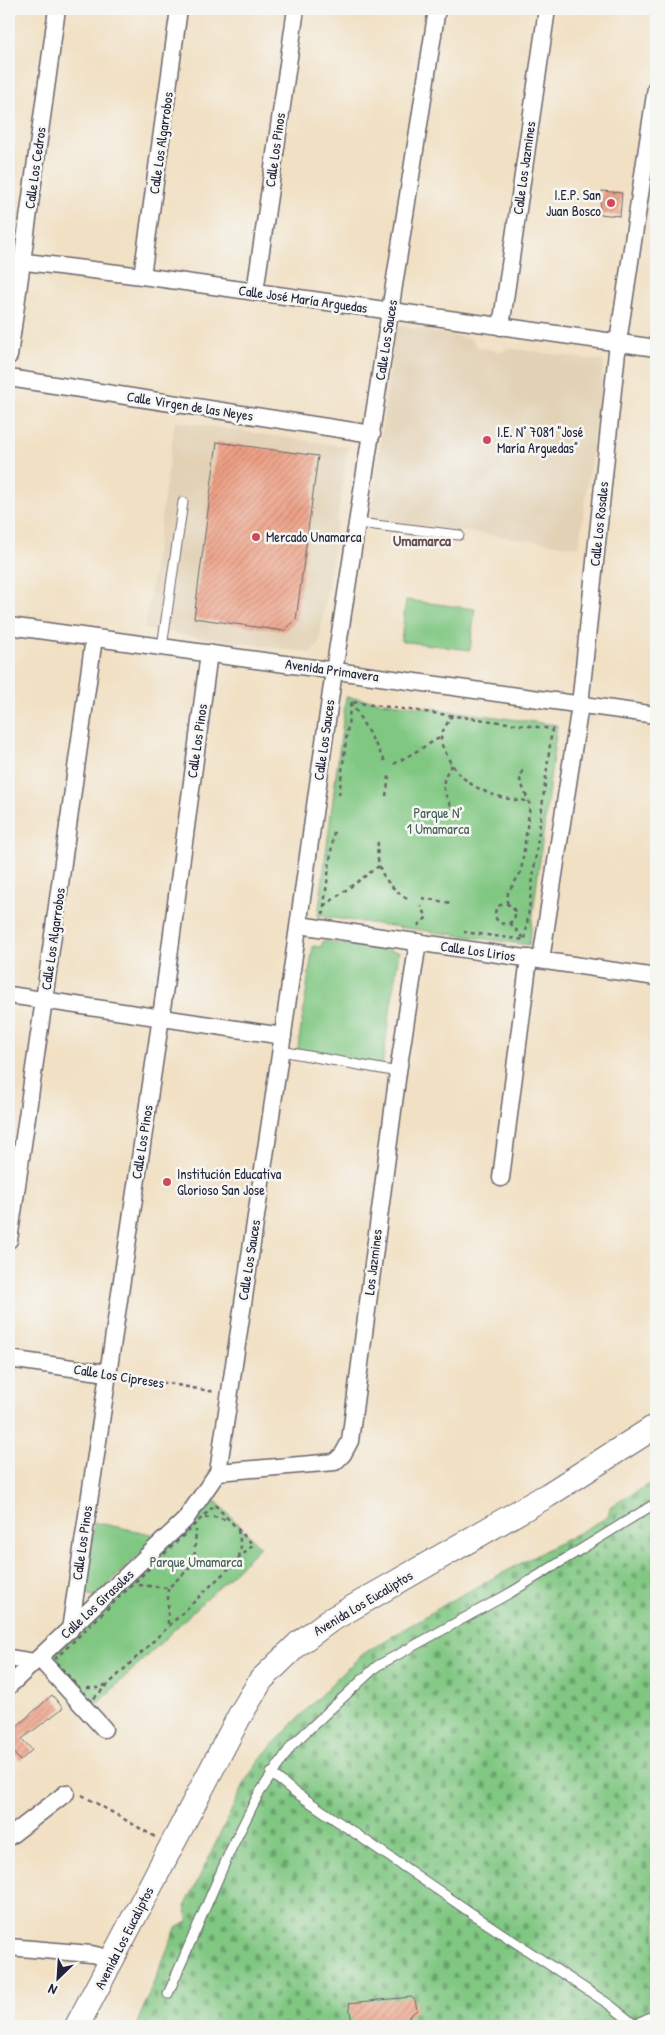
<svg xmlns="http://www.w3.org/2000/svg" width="665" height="2035" font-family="'Patrick Hand',sans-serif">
<defs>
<pattern id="cemetery-stones" width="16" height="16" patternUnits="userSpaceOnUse" patternTransform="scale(1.25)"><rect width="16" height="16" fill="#80c782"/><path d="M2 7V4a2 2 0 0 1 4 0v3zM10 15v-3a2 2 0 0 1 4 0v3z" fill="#68a16c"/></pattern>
<pattern id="building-hatch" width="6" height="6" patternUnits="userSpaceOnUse" patternTransform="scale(1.25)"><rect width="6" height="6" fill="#ee9f83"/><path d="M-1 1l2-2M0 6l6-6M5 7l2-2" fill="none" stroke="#c0816c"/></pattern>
</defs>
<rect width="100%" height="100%" fill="#f6f6f2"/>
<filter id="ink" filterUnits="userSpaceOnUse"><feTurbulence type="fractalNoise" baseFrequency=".02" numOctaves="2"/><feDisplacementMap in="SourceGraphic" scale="10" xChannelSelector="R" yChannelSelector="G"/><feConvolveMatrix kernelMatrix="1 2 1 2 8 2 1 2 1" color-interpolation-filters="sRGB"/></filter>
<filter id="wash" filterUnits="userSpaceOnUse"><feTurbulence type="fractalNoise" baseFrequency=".0096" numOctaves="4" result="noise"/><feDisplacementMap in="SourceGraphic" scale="20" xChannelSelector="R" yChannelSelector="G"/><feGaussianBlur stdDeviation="1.12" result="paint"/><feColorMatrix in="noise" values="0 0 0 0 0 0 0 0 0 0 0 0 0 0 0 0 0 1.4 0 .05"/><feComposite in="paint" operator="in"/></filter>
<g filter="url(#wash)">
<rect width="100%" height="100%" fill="#f1e0c3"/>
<!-- built -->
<g fill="#e2d1b5">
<polygon points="395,325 471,339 477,347 502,352 507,348 604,361 579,547 371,519"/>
<polygon points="175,421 348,447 319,644 311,653 145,629"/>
</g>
<!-- cemetery -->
<polygon fill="url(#cemetery-stones)" stroke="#51745e" points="656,1480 656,2026 136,2026 176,1928 189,1921 185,1907 247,1778 264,1754 337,1678 363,1654 454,1599 608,1517 610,1507"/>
<!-- park -->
<g fill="#80c782" stroke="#51745e">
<polygon points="406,600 475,609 470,650 401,641"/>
<polygon points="346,697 557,725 529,945 318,916"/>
<polygon points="323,941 399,952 382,1066 297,1054 313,946 321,947"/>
<polygon points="214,1499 260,1547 94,1707 48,1659"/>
<polygon points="94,1522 156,1535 155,1539 95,1597 87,1594 86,1589"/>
</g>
<g id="blocks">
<!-- building -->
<g fill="url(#building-hatch)">
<polygon points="602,191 622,193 620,216 599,214"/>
<polygon points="217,442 318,456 296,620 284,631 194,618"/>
<polygon points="52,1695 63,1708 22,1739 32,1750 20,1761 10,1748 9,1749 9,1718 16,1727"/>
<polygon points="411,1997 415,2000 417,2010 409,2016 410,2026 376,2026 375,2020 356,2022 351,2018 349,2003"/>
</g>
</g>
</g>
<g filter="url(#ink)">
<use href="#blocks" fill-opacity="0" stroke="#6a646b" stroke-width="1"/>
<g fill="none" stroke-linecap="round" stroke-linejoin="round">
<defs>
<g id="lane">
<polyline points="358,523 459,535"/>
<polyline points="162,647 183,502"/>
<polyline points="281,1051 398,1072"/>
<polyline points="271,1773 292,1790 483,1921 610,2005 636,2026"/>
<polyline points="168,1994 230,1851 258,1795 292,1745 377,1666 510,1593 656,1503"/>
<polyline points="637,2026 642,2021 656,2014"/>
</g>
<g id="street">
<polyline points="9,260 142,276 656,348"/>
<polyline points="142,276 179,9"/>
<polyline points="255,292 296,9"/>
<polyline points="501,327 547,9"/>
<polyline points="9,356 57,9"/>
<polyline points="9,378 372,434"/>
<polyline points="9,626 656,715"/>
<polyline points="299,925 656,977"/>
<polyline points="541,960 580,705 618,342 656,88"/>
<polyline points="9,995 283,1036"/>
<polyline points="501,1178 529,958"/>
<polyline points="9,1240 44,1000 94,638"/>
<polyline points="9,1359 107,1373"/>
<polyline points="218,1472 335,1462 343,1454 350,1441 398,1072 418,942"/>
<polyline points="70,1630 161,1017 209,653"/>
<polyline points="9,1658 34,1662"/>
<polyline points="39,1658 104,1729"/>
<polyline points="9,1686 185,1520 218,1472 280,1055 334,671 437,9"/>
<polyline points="9,1837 66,1793"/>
<polyline points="9,1947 91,1954 113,1959"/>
</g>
<polyline id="secondary" points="77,2026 239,1717 261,1680 298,1644 329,1621 548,1495 656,1426"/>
</defs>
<!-- lane casing -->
<use href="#lane" stroke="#6a646b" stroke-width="11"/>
<!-- street casing -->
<use href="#street" stroke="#6a646b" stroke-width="19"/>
<!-- secondary casing -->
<use href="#secondary" stroke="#6a646b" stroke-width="26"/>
<!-- path -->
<g stroke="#6a646b" stroke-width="2.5" stroke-dasharray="4 4" stroke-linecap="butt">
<polyline points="351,702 386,763"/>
<path d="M452,715C448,723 441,731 441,740C441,746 446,752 448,758C463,788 498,800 529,801"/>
<polyline points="394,764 441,737"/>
<path d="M452,765C433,789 451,799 459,823"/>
<polyline points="339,795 351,702 552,729 525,940 464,932"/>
<polyline points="386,796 389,776"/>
<path d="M378,842C375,870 385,883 407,899"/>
<polyline points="422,898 451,903"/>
<circle cx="505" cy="914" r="10"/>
<polyline points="507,904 508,893 521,872 530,805 520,780 523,768"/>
<polyline points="324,906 379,866"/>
<polyline points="325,913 323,913 334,830"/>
<polyline points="510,923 525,940"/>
<polyline points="418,926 427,917 421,906"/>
<polyline points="122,1375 215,1392"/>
<polygon points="215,1505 253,1545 91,1701 54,1660"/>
<polyline points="205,1518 214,1517 229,1520"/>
<polyline points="238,1530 241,1546 239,1557"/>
<polyline points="194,1564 196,1530"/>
<polyline points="139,1585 168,1588 194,1564 234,1563"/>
<polyline points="168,1588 168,1626"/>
<polyline points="87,1688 97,1688 106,1685"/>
<polyline points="82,1795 155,1837"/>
</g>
<!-- lane -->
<use href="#lane" stroke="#fff" stroke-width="9"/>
<!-- street -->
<use href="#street" stroke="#fff" stroke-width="16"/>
<!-- secondary -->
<use href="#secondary" stroke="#fff" stroke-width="24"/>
</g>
</g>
<!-- markers -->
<g fill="#d1495b" stroke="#f6f6f2" stroke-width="2">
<circle cx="611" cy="203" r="5"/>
<circle cx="487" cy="440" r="5"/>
<circle cx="256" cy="537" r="5"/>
<circle cx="167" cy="1182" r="5"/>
</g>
<g text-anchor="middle" stroke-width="5" stroke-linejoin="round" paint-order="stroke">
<!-- street labels -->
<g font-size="14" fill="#22223b" stroke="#f6f6f2">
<text transform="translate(161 143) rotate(-82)" y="5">Calle Los Algarrobos</text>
<text transform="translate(275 150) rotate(-82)" y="5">Calle Los Pinos</text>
<text transform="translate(35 168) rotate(-82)" y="5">Calle Los Cedros</text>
<text transform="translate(524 168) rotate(-82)" y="5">Calle Los Jazmines</text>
<text transform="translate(303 299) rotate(8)" y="5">Calle José María Arguedas</text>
<text transform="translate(386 340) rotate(-81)" y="5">Calle Los Sauces</text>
<text transform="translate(190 406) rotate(9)" y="5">Calle Virgen de las Neyes</text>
<text transform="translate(599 524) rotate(-84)" y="5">Calle Los Rosales</text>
<text transform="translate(332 670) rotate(8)" y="5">Avenida Primavera</text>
<text transform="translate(324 740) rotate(-82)" y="5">Calle Los Sauces</text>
<text transform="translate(197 741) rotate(-82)" y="5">Calle Los Pinos</text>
<text transform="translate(53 939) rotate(-82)" y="5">Calle Los Algarrobos</text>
<text transform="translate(478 951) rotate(8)" y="5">Calle Los Lirios</text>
<text transform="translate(142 1142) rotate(-81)" y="5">Calle Los Pinos</text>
<text transform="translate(249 1260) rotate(-81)" y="5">Calle Los Sauces</text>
<text transform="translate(373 1262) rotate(-83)" y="5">Los Jazmines</text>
<text transform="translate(119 1376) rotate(9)" y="5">Calle Los Cipreses</text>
<text transform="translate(82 1543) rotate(-82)" y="5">Calle Los Pinos</text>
<text transform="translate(363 1603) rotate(-31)" y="5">Avenida Los Eucaliptos</text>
<text transform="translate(97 1604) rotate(-43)" y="5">Calle Los Girasoles</text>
<text transform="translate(124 1938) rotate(-63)" y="5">Avenida Los Eucaliptos</text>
</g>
<!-- poi labels -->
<g font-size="14" fill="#22223b" stroke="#f6f6f2" text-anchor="start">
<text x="601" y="200" text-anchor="end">I.E.P. San<tspan x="601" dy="16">Juan Bosco</tspan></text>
<text x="497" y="437">I.E. N° 7081 "José<tspan x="497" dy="16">María Arguedas"</tspan></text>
<text x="266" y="542">Mercado Unamarca</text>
<text x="177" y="1179">Institución Educativa<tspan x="177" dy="16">Glorioso San Jose</tspan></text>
</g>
<!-- park labels -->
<g font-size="14" fill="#435c54" stroke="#f6f6f2">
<text x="438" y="818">Parque N°<tspan x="438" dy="16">1 Umamarca</tspan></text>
<text x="196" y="1567">Parque Umamarca</text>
</g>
<!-- neighbourhood labels -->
<g font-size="15" font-weight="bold" fill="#694e54" stroke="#f6f6f2">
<text x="422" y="546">Umamarca</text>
</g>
</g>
<!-- margin -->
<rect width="665" height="2035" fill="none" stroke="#f6f6f2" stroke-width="30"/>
<!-- north arrow -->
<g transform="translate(58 1978) rotate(205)" stroke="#f6f6f2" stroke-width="4" paint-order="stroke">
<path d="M0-4L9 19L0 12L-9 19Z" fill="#22223b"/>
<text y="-8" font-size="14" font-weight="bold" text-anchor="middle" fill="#22223b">N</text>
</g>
</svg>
